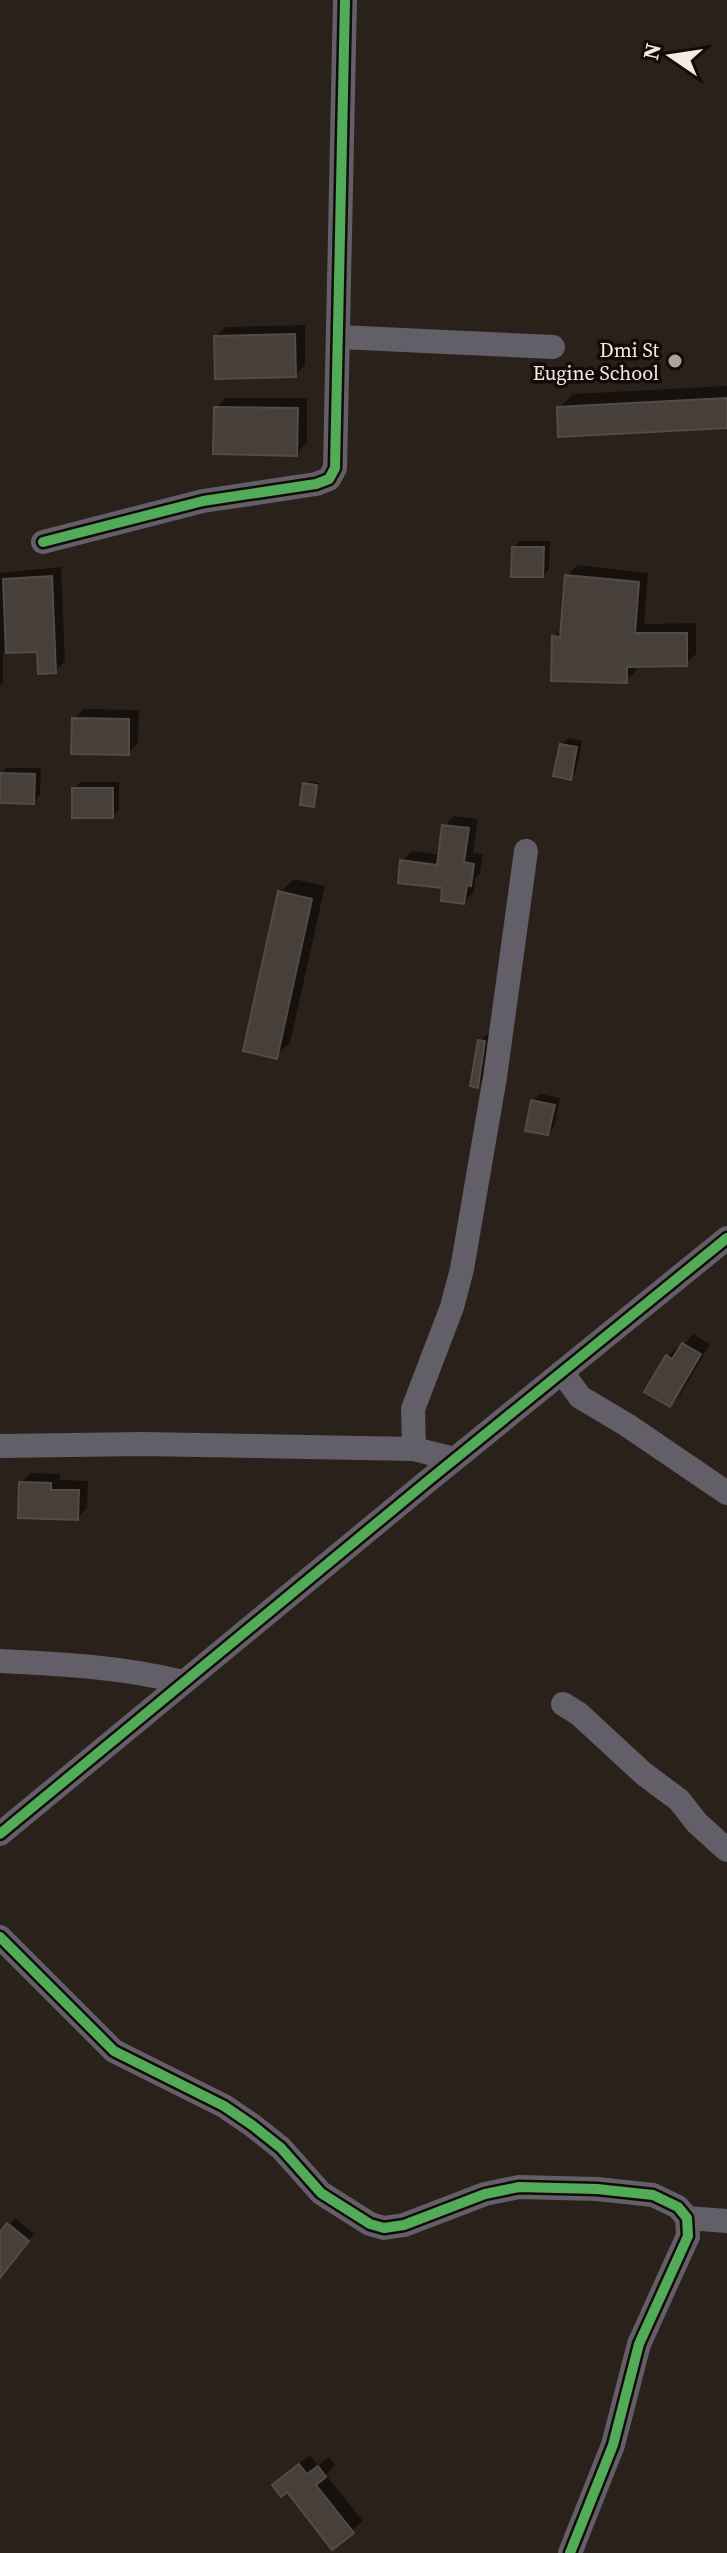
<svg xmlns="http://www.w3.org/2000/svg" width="727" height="2553" font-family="'Source Serif 4',serif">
<rect width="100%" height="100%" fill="#2b211b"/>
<!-- shadow -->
<g fill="#0007">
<polygon points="305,325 305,365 295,375 216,337 226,327"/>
<polygon points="727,386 727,426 559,408 573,394"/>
<polygon points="226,398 307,398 307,443 296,453 216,408"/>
<polygon points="520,541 550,541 549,569 543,575 514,547"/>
<polygon points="577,565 648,573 644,624 696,623 696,654 686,664 637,665 636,671 626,681 554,637 562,629 567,576"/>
<polygon points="61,567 65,662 55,671 39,650 3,652 3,683 0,686 0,573"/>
<polygon points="84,709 139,710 138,743 128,753 74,719"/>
<polygon points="568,738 582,741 576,771 570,777 561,745"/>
<polygon points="6,768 41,768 40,795 33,802 0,801 0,774"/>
<polygon points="308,781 319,783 313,805 305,784"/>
<polygon points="80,782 119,782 119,810 112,816 74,789"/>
<polygon points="454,816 478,819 473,853 483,854 480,873 475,878 474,892 464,902 444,887 402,861 412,851 440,855 444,826"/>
<polygon points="294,879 325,886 290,1043 276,1056 280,892"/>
<polygon points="487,1034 490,1035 484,1079 477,1085 480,1041"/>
<polygon points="540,1094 560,1098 554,1127 548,1133 533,1101"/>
<polygon points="693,1334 710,1344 680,1395 670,1405 667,1357 678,1347 681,1348"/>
<polygon points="31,1473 60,1474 60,1480 88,1481 87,1508 77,1518 21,1483"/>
<polygon points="15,2218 34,2234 12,2262 0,2265 0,2235"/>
<polygon points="310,2455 318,2465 329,2457 335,2465 326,2475 363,2521 333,2547 285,2476"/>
</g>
<!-- building -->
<g fill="#47403a" stroke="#534b45" stroke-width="2">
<polygon points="295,334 296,377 215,379 214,336"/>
<polygon points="727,398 727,428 558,437 557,407"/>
<polygon points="214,407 298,408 297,456 213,454"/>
<polygon points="512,547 544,547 543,577 511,577"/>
<polygon points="565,575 639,582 635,633 687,633 687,666 627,667 627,683 551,681 552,636 560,637"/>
<polygon points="52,576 56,673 38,674 37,652 6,653 3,579"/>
<polygon points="72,718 129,719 129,755 71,754"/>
<polygon points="560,744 577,747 571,780 553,776"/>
<polygon points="0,773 35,774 34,804 0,803"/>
<polygon points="303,783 317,785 314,807 300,805"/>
<rect x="72" y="788" width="41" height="30"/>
<polygon points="442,825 469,828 464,862 474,864 471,886 467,885 464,904 441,901 442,888 398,883 400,860 437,865"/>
<polygon points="278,891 312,899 277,1059 243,1051"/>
<polygon points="478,1040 485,1041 478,1088 470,1086"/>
<polygon points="531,1100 555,1105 548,1135 525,1131"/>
<polygon points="682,1343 701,1354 670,1407 644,1392 666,1355 672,1359"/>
<polygon points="19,1482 51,1483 51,1490 79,1490 78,1520 18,1518"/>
<polygon points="7,2223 29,2241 0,2278 0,2232"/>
<polygon points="299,2464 307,2474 318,2466 326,2477 316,2485 354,2533 332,2550 287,2492 281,2497 272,2485"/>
</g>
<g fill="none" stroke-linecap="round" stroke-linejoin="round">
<!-- minor -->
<g stroke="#625f69" stroke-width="24">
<polyline points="339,337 553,347"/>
<polyline points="43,542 203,501 316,484 329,479 335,468 345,0"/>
<polyline points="562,1372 580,1397 627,1425 727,1493"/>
<polyline points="0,1446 142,1444 414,1449 454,1459"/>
<polyline points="414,1449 413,1409 452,1307 462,1269 495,1077 526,851"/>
<path d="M0,1661C64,1664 121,1667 183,1682"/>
<polyline points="563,1704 579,1714 644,1774 679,1800 697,1823 727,1850"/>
<polyline points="0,1834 429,1480 727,1238"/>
<polyline points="0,1937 114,2051 224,2106 252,2125 281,2148 321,2193 370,2224 384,2228 404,2225 485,2194 519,2187 597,2189 653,2195 678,2207 687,2218 688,2236 639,2344 613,2445 570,2553"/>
<polyline points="687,2218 727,2221"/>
</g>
<defs>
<g id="cycleway">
<polyline points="43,542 203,501 316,484 329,479 335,468 345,0"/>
<polyline points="0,1834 429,1480 727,1238"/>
<polyline points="0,1937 114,2051 224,2106 252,2125 281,2148 321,2193 370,2224 384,2228 404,2225 485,2194 519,2187 597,2189 653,2195 678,2207 687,2218 688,2236 639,2344 613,2445 570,2553"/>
</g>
</defs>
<!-- cycleway casing -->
<use href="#cycleway" stroke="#130b07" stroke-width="15"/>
<!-- cycleway -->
<use href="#cycleway" stroke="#51ab58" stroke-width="10"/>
</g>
<!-- markers -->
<circle fill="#aea39c" stroke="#130b07" stroke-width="3" cx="675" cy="361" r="8"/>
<g text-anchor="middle" stroke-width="7" stroke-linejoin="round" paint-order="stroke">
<!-- poi labels -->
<g font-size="20" fill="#f5e9e2" stroke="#130b07" text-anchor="end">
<text x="659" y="357">Dmi St<tspan x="659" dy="23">Eugine School</tspan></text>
</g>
</g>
<!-- north arrow -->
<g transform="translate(671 56) rotate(283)" stroke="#130b07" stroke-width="6" paint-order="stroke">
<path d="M0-6L14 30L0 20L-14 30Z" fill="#f5e9e2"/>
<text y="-12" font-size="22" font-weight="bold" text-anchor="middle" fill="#f5e9e2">N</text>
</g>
</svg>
